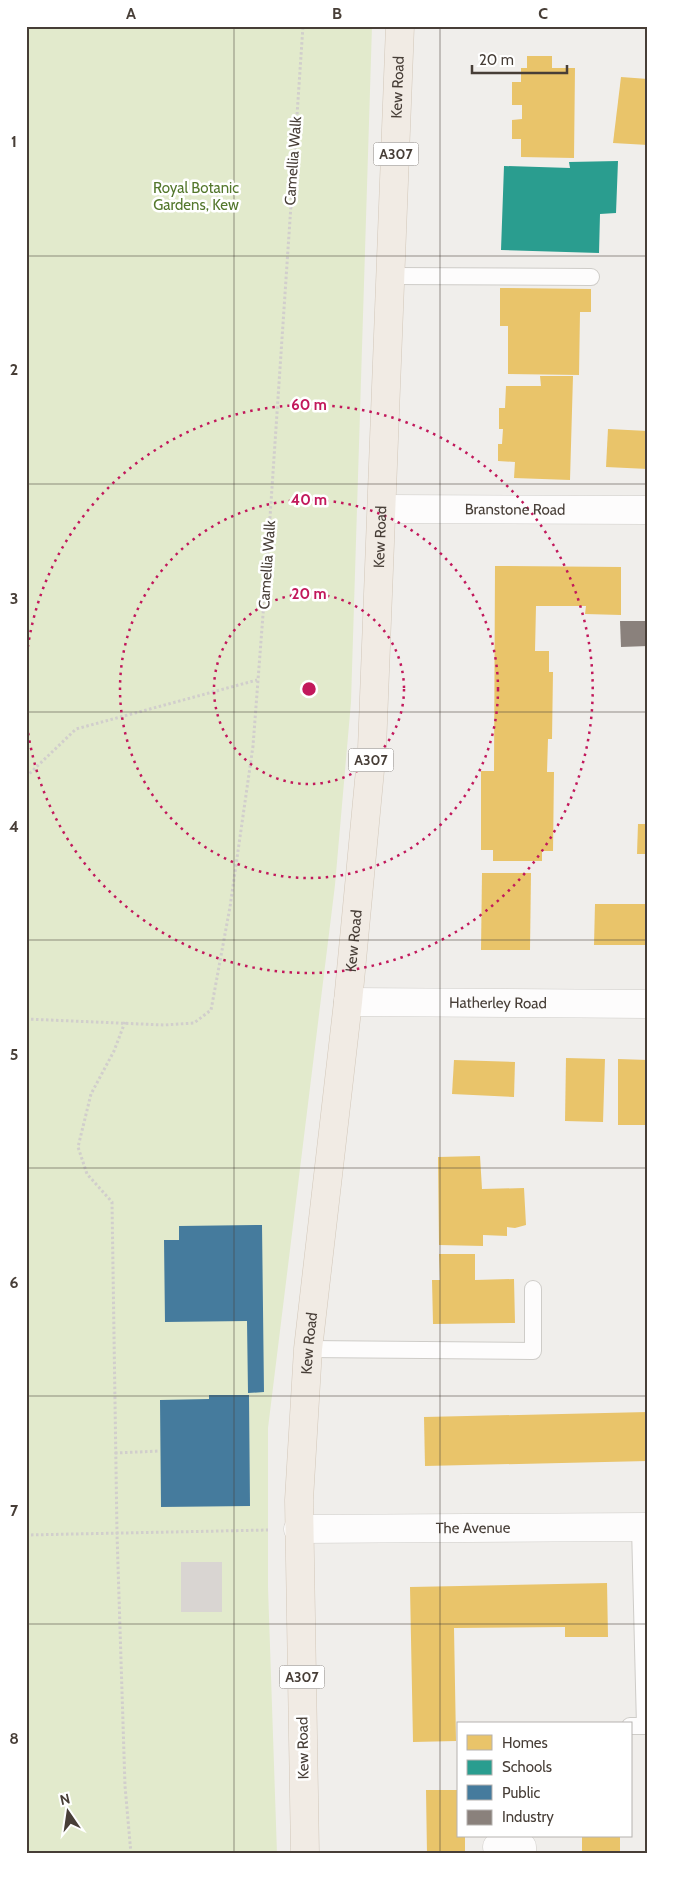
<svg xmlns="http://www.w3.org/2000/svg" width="674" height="1880" font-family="Cabin,sans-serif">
<rect width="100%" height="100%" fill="#f0eeeb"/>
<!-- green -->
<polygon fill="#e2eacc" points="26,26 372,26 351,702 335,885 268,1428 268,1587 277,1854 26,1854"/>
<!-- homes -->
<g fill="#e9c46a">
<polygon points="527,56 552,56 552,68 575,68 574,158 521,157 521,139 512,139 512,120 522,119 522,105 512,105 512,82 521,82 521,68 527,68"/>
<polygon points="621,77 648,79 648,145 613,143"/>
<polygon points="500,288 591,289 591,312 580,312 579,375 508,374 508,326 500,326"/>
<polygon points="540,376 573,376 570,480 514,478 515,462 498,461 498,444 502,444 503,429 499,429 499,408 505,408 506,386 541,386"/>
<polygon points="608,429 648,431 648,469 606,467"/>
<polygon points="495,566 621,567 621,615 585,614 586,606 536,606 535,651 549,651 549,672 553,672 552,739 548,739 547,772 554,772 553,851 542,851 542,861 493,861 493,850 481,850 481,771 494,771"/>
<polygon points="638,824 648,824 648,854 637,854"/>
<polygon points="482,873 531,873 530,950 481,950"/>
<polygon points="595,904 648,904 648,945 594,945"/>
<polygon points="566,1058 605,1059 603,1122 565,1121"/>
<polygon points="618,1059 648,1060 648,1125 618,1125"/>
<polygon points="454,1060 515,1062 514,1097 452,1094"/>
<polygon points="480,1156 482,1189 524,1188 526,1225 515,1228 507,1227 507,1236 483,1235 483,1246 439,1245 438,1157"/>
<polygon points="439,1254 475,1254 475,1280 514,1279 515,1323 433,1324 432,1280 440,1280"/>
<polygon points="648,1412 648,1461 425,1466 424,1417"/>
<polygon points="607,1583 608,1637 565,1637 565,1627 454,1628 456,1741 413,1742 410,1587"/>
<polygon points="426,1790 458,1790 458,1836 465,1836 465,1854 427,1854"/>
<rect x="582" y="1836" width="38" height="18"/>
</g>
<!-- schools -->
<polygon fill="#2a9d8f" points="618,161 616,213 600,214 599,253 501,250 504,166 570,168 569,162"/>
<!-- public -->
<g fill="#457b9d">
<polygon points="262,1225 264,1392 248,1393 247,1321 165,1322 164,1240 179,1240 179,1226"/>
<polygon points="209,1395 249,1395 250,1506 161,1507 160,1400 209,1399"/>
</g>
<!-- industry -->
<polygon fill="#8a817c" points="620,621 648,621 648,646 621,647"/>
<!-- building -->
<rect fill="#d9d5d2" x="181" y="1562" width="41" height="50"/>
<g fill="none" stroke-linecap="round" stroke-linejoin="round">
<defs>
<g id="lane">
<polyline points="391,276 591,277"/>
<polyline points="308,1349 533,1351 533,1289"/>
<polyline points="630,1726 645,1726 640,1527"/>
</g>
<g id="street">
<path id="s1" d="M383,509L648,510"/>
<path id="s2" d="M348,1002L648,1004"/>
<path id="s3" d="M298,1529L648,1527"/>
<polyline points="497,1847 522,1847 522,1854"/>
</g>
<g id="primary">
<path id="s4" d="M305,1854L299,1500L308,1349L348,1002L372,749L400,26"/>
</g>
</defs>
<!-- lane casing -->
<use href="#lane" stroke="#ceccc8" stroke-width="18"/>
<!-- street casing -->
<use href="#street" stroke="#ceccc8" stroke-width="29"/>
<!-- primary casing -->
<use href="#primary" stroke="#d2c7b9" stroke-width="29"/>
<!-- path -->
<g stroke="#d1cecc" stroke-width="3" stroke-dasharray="2.5 2.5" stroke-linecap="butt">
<polyline points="26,777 76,729 257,680"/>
<polyline points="26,1019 164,1025 194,1023 211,1010 230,907 253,746 267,562 303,26"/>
<polyline points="125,1022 114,1051 91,1094 78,1147 87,1174 112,1202 117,1534 125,1786 131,1854"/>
<polyline points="115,1453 160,1451"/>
<polyline points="26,1535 268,1530"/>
</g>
<!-- lane -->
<use href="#lane" stroke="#fdfcfc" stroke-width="16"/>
<!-- street -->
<use href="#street" stroke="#fdfcfc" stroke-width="28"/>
<!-- primary -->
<use href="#primary" stroke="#f1ebe4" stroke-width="28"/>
</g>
<!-- grid -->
<path fill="none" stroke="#473e37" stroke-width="1" stroke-opacity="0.55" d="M234,26V1854M440,26V1854M26,256H648M26,484H648M26,712H648M26,940H648M26,1168H648M26,1396H648M26,1624H648"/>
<!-- distance rings -->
<g fill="none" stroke="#c2185b" stroke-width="2.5" stroke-dasharray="2.5 5">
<circle cx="309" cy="689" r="95"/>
<circle cx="309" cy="689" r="189"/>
<path d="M26 662A284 284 0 1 1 26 716"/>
</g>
<g text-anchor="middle" stroke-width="5" stroke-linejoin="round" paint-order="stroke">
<!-- shield labels -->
<g fill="#fff" stroke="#7e7873" stroke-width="1">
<rect x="373.5" y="142.5" width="45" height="23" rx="4"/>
<rect x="348.5" y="748.5" width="45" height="23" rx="4"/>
<rect x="279.5" y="1665.5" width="45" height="23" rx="4"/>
</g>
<g font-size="14" font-weight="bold" fill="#473e37">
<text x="396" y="159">A307</text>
<text x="371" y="765">A307</text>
<text x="302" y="1682">A307</text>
</g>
<!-- street labels -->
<g font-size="15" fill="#473e37" stroke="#fff">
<text dy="5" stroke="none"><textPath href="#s4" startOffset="1771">Kew Road</textPath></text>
<text transform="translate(293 161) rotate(-86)" y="5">Camellia Walk</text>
<text dy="5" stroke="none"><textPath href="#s1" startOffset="132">Branstone Road</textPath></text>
<text dy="5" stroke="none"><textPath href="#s4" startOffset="1321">Kew Road</textPath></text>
<text transform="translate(267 565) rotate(-86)" y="5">Camellia Walk</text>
<text dy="5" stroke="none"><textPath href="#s4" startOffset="916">Kew Road</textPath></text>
<text dy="5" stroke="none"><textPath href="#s2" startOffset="150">Hatherley Road</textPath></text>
<text dy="5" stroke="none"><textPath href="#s4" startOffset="511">Kew Road</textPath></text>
<text dy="5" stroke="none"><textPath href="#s3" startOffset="175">The Avenue</textPath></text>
<text transform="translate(303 1748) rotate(-91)" y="5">Kew Road</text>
</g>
<!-- park labels -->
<g font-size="15" fill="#53772c" stroke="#fff">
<text x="196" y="193">Royal Botanic<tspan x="196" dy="17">Gardens, Kew</tspan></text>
</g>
</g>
<circle cx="309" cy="689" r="8" fill="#c2185b" stroke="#fff" stroke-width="2.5"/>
<g font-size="15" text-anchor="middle" font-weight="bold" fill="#c2185b" stroke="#fff" stroke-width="5" stroke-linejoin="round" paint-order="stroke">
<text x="309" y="410">60 m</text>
<text x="309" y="505">40 m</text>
<text x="309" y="599">20 m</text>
</g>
<!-- border -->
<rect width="674" height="1880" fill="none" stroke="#ffffff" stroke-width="55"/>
<!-- legend -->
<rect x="457" y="1722" width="175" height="115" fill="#ffffff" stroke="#b5b2af"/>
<rect x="467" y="1735" width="25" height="15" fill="#e9c46a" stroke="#b5b2af"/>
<text x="502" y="1748" font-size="15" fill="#473e37">Homes</text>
<rect x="467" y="1760" width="25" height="15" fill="#2a9d8f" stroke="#b5b2af"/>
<text x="502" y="1772" font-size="15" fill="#473e37">Schools</text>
<rect x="467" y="1785" width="25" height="15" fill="#457b9d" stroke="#b5b2af"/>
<text x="502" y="1798" font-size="15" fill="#473e37">Public</text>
<rect x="467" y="1810" width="25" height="15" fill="#8a817c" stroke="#b5b2af"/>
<text x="502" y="1822" font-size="15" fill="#473e37">Industry</text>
<!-- north arrow -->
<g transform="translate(68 1812) rotate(347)" stroke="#ffffff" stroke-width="4" paint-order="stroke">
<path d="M0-4L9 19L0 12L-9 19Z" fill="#473e37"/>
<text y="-8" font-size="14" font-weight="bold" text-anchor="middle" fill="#473e37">N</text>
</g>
<!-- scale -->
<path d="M472 65v8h95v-8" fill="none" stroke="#473e37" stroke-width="2.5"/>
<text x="479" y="65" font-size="15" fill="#473e37" stroke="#ffffff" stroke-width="4" paint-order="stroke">20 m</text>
<rect x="28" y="28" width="618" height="1824" fill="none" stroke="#473e37" stroke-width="2"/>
<g font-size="16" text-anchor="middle" font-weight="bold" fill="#473e37">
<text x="131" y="19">A</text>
<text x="337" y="19">B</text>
<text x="543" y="19">C</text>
<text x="14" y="147">1</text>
<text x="14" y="375">2</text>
<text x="14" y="604">3</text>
<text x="14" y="832">4</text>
<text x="14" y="1060">5</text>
<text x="14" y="1288">6</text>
<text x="14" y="1516">7</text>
<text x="14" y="1744">8</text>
</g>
</svg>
